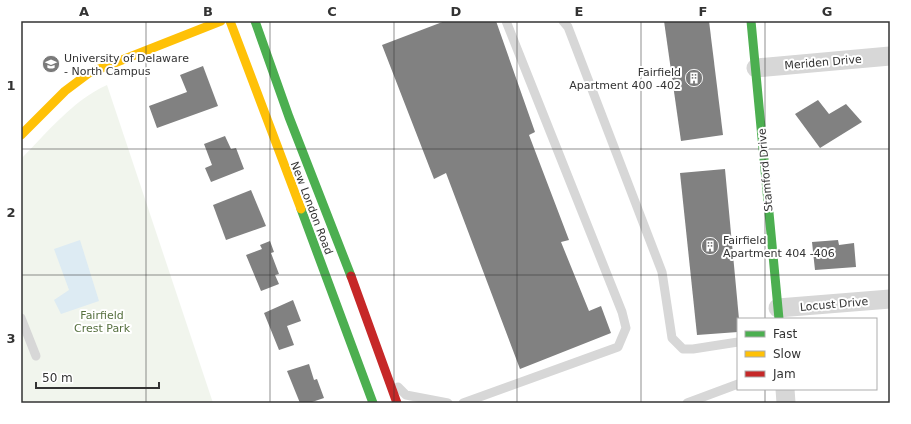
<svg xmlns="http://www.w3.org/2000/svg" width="911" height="424" font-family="'DejaVu Sans',sans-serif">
<rect width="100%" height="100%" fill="#fff"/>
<!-- green -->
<path fill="#f1f5ed" d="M107,85L213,403H21V159C47,133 73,100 107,85Z"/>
<!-- water -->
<polygon fill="#ddebf3" points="80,240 99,301 61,314 54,300 69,290 54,249"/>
<!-- building -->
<g fill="#818181">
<polygon points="445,21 496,21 535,132 529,135 569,240 561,242 589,311 601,306 611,333 520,369 446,173 434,179 382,45"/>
<polygon points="664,21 709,21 723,135 681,141"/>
<polygon points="203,66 218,106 157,128 149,106 187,92 180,75"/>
<polygon points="818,100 829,114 846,104 862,122 820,148 795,114"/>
<polygon points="225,136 231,149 236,148 244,169 211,182 205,168 212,165 204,144"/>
<polygon points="725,169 739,319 738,332 697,335 680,173"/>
<polygon points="251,190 266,226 226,240 213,205"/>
<polygon points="838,240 839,245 854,243 856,267 815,270 812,242"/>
<polygon points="270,241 274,252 271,253 279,274 275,275 279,284 261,291 246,255 262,249 260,245"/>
<polygon points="293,300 301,321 287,326 294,345 279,350 264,313"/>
<polygon points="309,364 314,380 317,379 324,398 309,403 300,403 287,371"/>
</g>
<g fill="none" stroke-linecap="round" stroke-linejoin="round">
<!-- lane -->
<g stroke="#d7d7d7" stroke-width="9">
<polyline points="563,21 568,27 662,272 672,338 683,349 693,349 738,342"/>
<polyline points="21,318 36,356"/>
<polyline points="398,387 406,395 448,403"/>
<polyline points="463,403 618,347 626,328 622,312 506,21"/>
<polyline points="687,403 738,384"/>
</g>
<!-- street -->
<g stroke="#d7d7d7" stroke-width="19">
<polyline points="756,68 890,56"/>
<polyline points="778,308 890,299"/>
<polyline points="785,389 786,403"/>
</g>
<!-- fast -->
<g stroke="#4caf50" stroke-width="9">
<polyline points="255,21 289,117 351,276"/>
<polyline points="751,21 779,319"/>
<polyline points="301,209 373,403"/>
</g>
<!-- slow -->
<g stroke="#ffc107" stroke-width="9">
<polyline points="230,21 301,209"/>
<polyline points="21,135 65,91 89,73 221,21"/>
</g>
<!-- jam -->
<polyline stroke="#c62828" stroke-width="9" points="351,276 397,403"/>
</g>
<!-- grid -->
<path fill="none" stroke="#333" stroke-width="1" stroke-opacity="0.55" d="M146,21V403M270,21V403M394,21V403M517,21V403M641,21V403M765,21V319M21,149H890M21,275H890M765,389V403"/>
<!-- icons -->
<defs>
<symbol id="university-disc" viewBox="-11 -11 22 22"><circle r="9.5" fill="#7a7a7a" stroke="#fff"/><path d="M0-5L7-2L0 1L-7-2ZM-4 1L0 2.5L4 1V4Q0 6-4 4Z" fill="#fff"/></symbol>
<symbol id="building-disc" viewBox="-11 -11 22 22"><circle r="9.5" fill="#7a7a7a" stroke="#fff"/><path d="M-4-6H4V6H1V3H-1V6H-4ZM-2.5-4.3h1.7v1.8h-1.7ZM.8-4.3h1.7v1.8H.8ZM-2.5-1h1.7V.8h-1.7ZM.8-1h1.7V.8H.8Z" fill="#fff"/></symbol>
</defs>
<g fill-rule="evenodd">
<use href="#university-disc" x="41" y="54" width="20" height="20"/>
<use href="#building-disc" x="684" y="68" width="20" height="20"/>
<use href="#building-disc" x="700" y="236" width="20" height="20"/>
</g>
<g text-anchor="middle" stroke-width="4" stroke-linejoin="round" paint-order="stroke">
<!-- poi labels -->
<g font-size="11" fill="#333" stroke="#fff" text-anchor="start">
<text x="64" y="62">University of Delaware<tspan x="64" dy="13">- North Campus</tspan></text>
<text x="681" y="76" text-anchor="end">Fairfield<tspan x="681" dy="13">Apartment 400 -402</tspan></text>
<text x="723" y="244">Fairfield<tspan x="723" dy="13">Apartment 404 -406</tspan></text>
</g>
<!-- street labels -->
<g font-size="11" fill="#333" stroke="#fff">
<text transform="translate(823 62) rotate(-5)" y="4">Meriden Drive</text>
<text transform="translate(765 170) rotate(-95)" y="4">Stamford Drive</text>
<text transform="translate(312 208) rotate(69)" y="4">New London Road</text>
<text transform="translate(834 304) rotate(-5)" y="4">Locust Drive</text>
</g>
<!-- park labels -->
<g font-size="11" fill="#56703f" stroke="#fff">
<text x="102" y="319">Fairfield<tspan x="102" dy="13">Crest Park</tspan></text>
</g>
</g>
<!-- border -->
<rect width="911" height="424" fill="none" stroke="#ffffff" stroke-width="44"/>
<!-- legend -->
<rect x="737" y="318" width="140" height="72" fill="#ffffff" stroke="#adadad"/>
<rect x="745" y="331" width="20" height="6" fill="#4caf50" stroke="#adadad"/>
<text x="773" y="338" font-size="12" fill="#333333">Fast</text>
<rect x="745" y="351" width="20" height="6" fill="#ffc107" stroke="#adadad"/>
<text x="773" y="358" font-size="12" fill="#333333">Slow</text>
<rect x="745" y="371" width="20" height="6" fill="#c62828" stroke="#adadad"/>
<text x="773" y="378" font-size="12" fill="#333333">Jam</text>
<!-- scale -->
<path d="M36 382v6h123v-6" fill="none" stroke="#333333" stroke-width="2"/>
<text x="42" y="382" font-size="12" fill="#333333" stroke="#ffffff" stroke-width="3" paint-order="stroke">50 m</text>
<rect x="22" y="22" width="867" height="380" fill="none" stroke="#333" stroke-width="1.5"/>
<g font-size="13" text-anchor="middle" font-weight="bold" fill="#333">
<text x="84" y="16">A</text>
<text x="208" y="16">B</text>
<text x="332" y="16">C</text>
<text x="456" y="16">D</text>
<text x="579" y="16">E</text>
<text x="703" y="16">F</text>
<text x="827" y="16">G</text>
<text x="11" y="90">1</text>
<text x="11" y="217">2</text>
<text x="11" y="343">3</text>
</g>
</svg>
